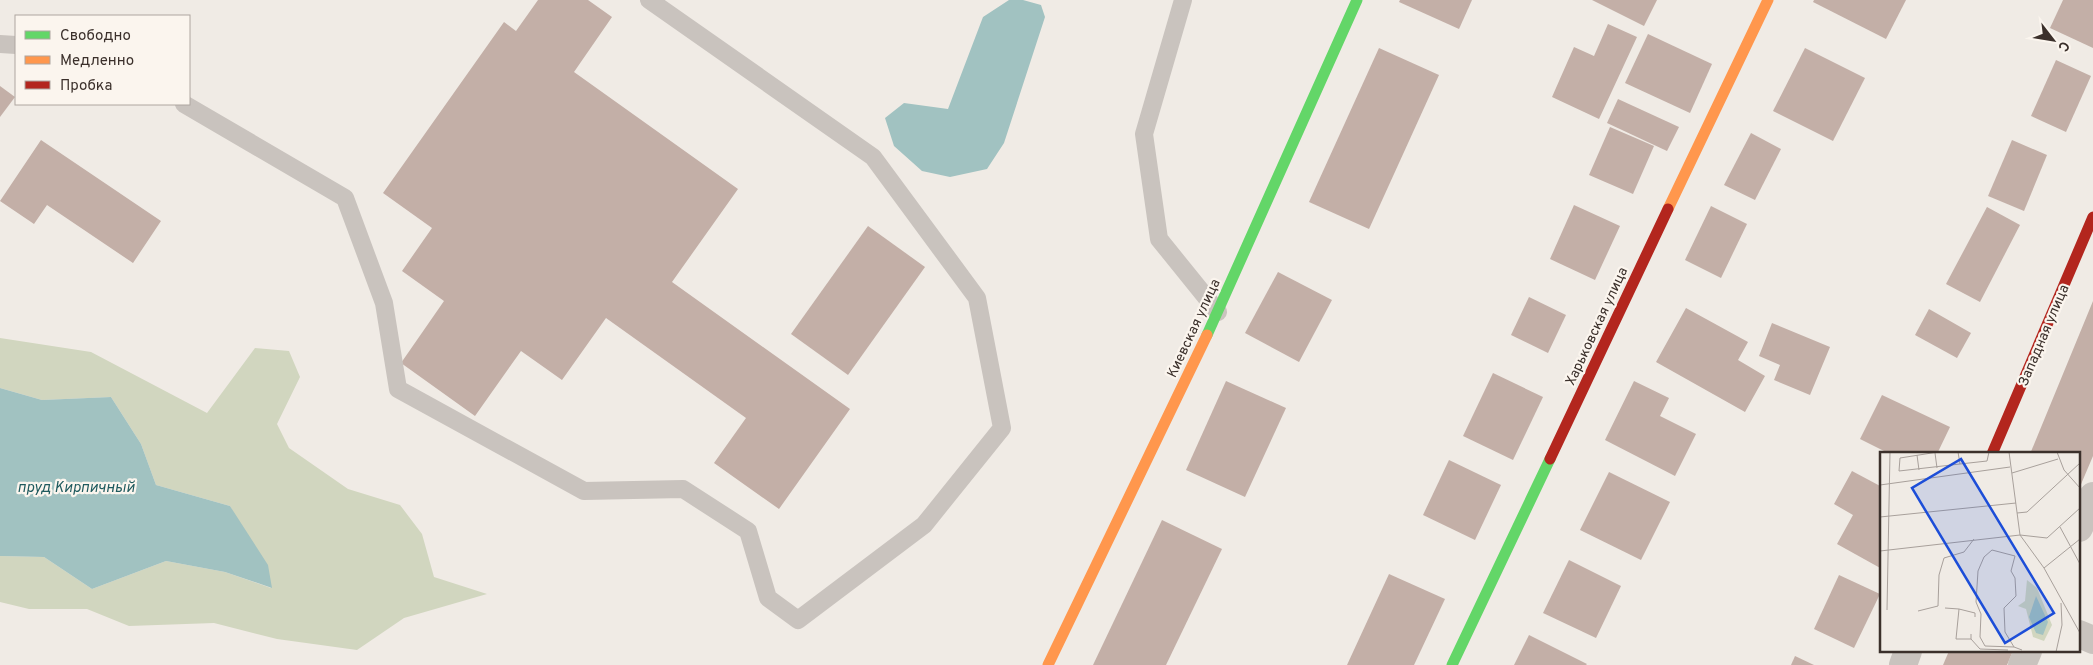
<svg xmlns="http://www.w3.org/2000/svg" width="2093" height="665" font-family="Overpass,sans-serif">
<rect width="100%" height="100%" fill="#f0ebe5"/>
<!-- green -->
<polygon fill="#d1d6bf" points="0,338 91,352 207,413 255,348 289,351 300,377 277,424 289,448 348,489 400,505 422,534 434,577 487,594 404,618 357,650 277,639 214,623 129,626 87,609 29,609 0,602 0,556 44,557 92,589 166,561 225,572 271,588 230,506 156,485 141,444 111,397 42,400 0,388"/>
<!-- water -->
<g fill="#a1c2c1">
<polygon points="1009,0 1023,0 1041,5 1045,17 1004,143 987,169 950,177 922,171 894,146 885,118 904,103 948,109 983,17"/>
<polygon points="0,388 42,400 111,397 141,444 156,485 230,506 268,565 272,588 225,572 166,561 92,589 44,557 0,556"/>
</g>
<!-- building -->
<g fill="#c3afa7">
<polygon points="538,0 588,0 612,17 574,72 738,189 672,282 850,409 779,509 714,463 746,418 606,318 562,380 521,351 475,416 401,363 444,301 402,271 432,228 383,193 504,22 516,31"/>
<polygon points="1400,0 1472,0 1459,29 1399,2"/>
<polygon points="1592,0 1657,0 1644,26"/>
<polygon points="1814,0 1906,0 1886,39 1813,2"/>
<polygon points="2063,0 2093,0 2093,48 2050,28"/>
<polygon points="1608,24 1637,37 1599,119 1552,97 1574,47 1594,56"/>
<polygon points="1648,34 1712,64 1690,113 1625,83"/>
<polygon points="1379,48 1439,75 1369,229 1309,202"/>
<polygon points="1805,48 1865,78 1833,141 1773,111"/>
<polygon points="2056,60 2091,76 2066,132 2031,116"/>
<polygon points="0,86 15,97 0,117"/>
<polygon points="1618,99 1679,127 1667,151 1607,123"/>
<polygon points="1610,127 1654,146 1633,194 1589,175"/>
<polygon points="1751,133 1781,149 1755,200 1724,185"/>
<polygon points="41,140 161,221 133,263 47,205 34,224 0,201"/>
<polygon points="2012,140 2047,155 2024,211 1988,196"/>
<polygon points="1574,205 1620,226 1595,280 1550,259"/>
<polygon points="1711,206 1747,224 1721,278 1685,260"/>
<polygon points="1987,207 2020,225 1980,302 1946,284"/>
<polygon points="868,226 925,267 848,375 791,334"/>
<polygon points="1278,272 1332,300 1299,362 1245,333"/>
<polygon points="1529,297 1566,315 1548,353 1511,335"/>
<polygon points="2093,301 2093,456 2079,489 2079,454 2030,454"/>
<polygon points="1686,308 1748,342 1738,360 1765,376 1745,412 1656,362"/>
<polygon points="1929,309 1971,333 1957,358 1915,335"/>
<polygon points="1772,323 1830,347 1810,395 1774,380 1780,365 1759,356"/>
<polygon points="1493,373 1543,397 1513,460 1463,436"/>
<polygon points="1226,381 1286,408 1245,497 1186,470"/>
<polygon points="1634,381 1669,398 1660,416 1696,434 1675,476 1605,440"/>
<polygon points="1882,395 1950,427 1937,454 1890,454 1860,439"/>
<polygon points="1449,460 1501,485 1475,540 1423,515"/>
<polygon points="1852,471 1882,487 1882,569 1837,544 1853,515 1834,504"/>
<polygon points="1609,472 1670,502 1641,560 1580,530"/>
<polygon points="1162,520 1222,549 1166,665 1093,665"/>
<polygon points="1569,560 1621,586 1596,638 1543,613"/>
<polygon points="1389,574 1445,599 1414,665 1347,665"/>
<polygon points="1839,575 1880,594 1854,648 1814,629"/>
<polygon points="1529,635 1587,664 1586,665 1514,665"/>
<polygon points="1949,651 2013,651 2007,665 1943,665"/>
<polygon points="1795,656 1814,665 1791,665"/>
</g>
<g fill="none" stroke-linecap="round" stroke-linejoin="round">
<!-- lane -->
<g stroke="#c9c3be" stroke-width="18">
<polyline points="1183,0 1144,134 1159,239 1218,312"/>
<polyline points="0,44 16,45"/>
<polyline points="184,104 345,198 384,303 398,389 584,491 683,489 748,531 768,598 798,620 924,525 1002,428 977,298 873,157 649,0"/>
</g>
<!-- street -->
<g stroke="#c9c3be" stroke-width="28">
<polyline points="2079,528 2093,496"/>
<polyline points="2079,634 2093,640"/>
<polyline points="1903,665 1908,651"/>
<polyline points="2022,665 2028,651"/>
</g>
<!-- fast -->
<g stroke="#63d668" stroke-width="11">
<polyline points="1207,335 1357,0"/>
<polyline points="1452,665 1550,459"/>
</g>
<!-- slow -->
<g stroke="#ff974d" stroke-width="11">
<polyline points="1668,209 1768,0"/>
<polyline points="1048,665 1207,335"/>
</g>
<!-- jam -->
<g stroke="#b3261e" stroke-width="11">
<polyline points="1992,454 2093,217"/>
<polyline points="1550,459 1668,209"/>
</g>
</g>
<g text-anchor="middle" stroke-width="4.5" stroke-linejoin="round" paint-order="stroke">
<!-- street labels -->
<g font-size="14" fill="#3b302b" stroke="#fbf5ee">
<text transform="translate(1596 326) rotate(-65)" y="5">Харьковская улица</text>
<text transform="translate(1193 328) rotate(-65)" y="5">Киевская улица</text>
<text transform="translate(2043 335) rotate(-67)" y="5">Западная улица</text>
</g>
<!-- water labels -->
<g font-size="15" font-style="italic" fill="#1f5a5e" stroke="#fbf5ee">
<text x="76" y="492">пруд Кирпичный</text>
</g>
</g>
<!-- overview -->
<g transform="translate(1880 452)">
<rect width="200" height="200" fill="#f0ebe5"/>
<path d="M147,128L157,136L172,173L164,189L153,185L146,157L138,154L145,149ZM156,145L159,154L156,181L152,161Z" fill="#d1d6bf" fill-rule="evenodd"/>
<path d="M156,144L168,170L163,183L156,181L149,165Z" fill="#a1c2c1"/>
<path fill="none" stroke="#a8a09b" stroke-width="1" d="M58,0L20,6L19,19L80,12L78,0M129,0L140,83L164,116L200,181M177,0L184,18L200,36M55,1L57,16M37,3L39,18M80,12L107,9L109,0M132,21L178,7M0,33L130,15M137,61L147,60L200,11M0,65L136,51M180,75L200,112M0,99L140,83L167,86L200,56M164,116L200,87M65,156L79,157L76,187H91M79,157L95,161V165M7,158L10,0M38,159L58,154L59,123L64,106L84,100L94,87M91,182V187L100,197L128,198M134,195L105,194L100,185L101,162L96,150L98,119L104,105L112,98L135,104L131,119L135,126L136,144L124,156L125,180L134,195L142,198M176,200L182,173L181,151"/>
<path fill="#1d4ed8" fill-opacity="0.15" stroke="#1d4ed8" stroke-width="2.5" d="M81,7L174,161L125,191L32,36Z"/>
<rect width="200" height="200" fill="none" stroke="#3b302b" stroke-width="2.5"/>
</g>
<!-- legend -->
<rect x="15" y="15" width="175" height="90" fill="#fbf5ee" stroke="#aea6a0"/>
<rect x="25" y="31" width="25" height="8" fill="#63d668" stroke="#aea6a0"/>
<text x="60" y="40" font-size="15" fill="#3b302b">Свободно</text>
<rect x="25" y="56" width="25" height="8" fill="#ff974d" stroke="#aea6a0"/>
<text x="60" y="65" font-size="15" fill="#3b302b">Медленно</text>
<rect x="25" y="81" width="25" height="8" fill="#b3261e" stroke="#aea6a0"/>
<text x="60" y="90" font-size="15" fill="#3b302b">Пробка</text>
<!-- north arrow -->
<g transform="translate(2053 40) rotate(121)" stroke="#fbf5ee" stroke-width="4" paint-order="stroke">
<path d="M0-4L9 19L0 12L-9 19Z" fill="#3b302b"/>
<text y="-8" font-size="14" font-weight="bold" text-anchor="middle" fill="#3b302b">С</text>
</g>
</svg>
